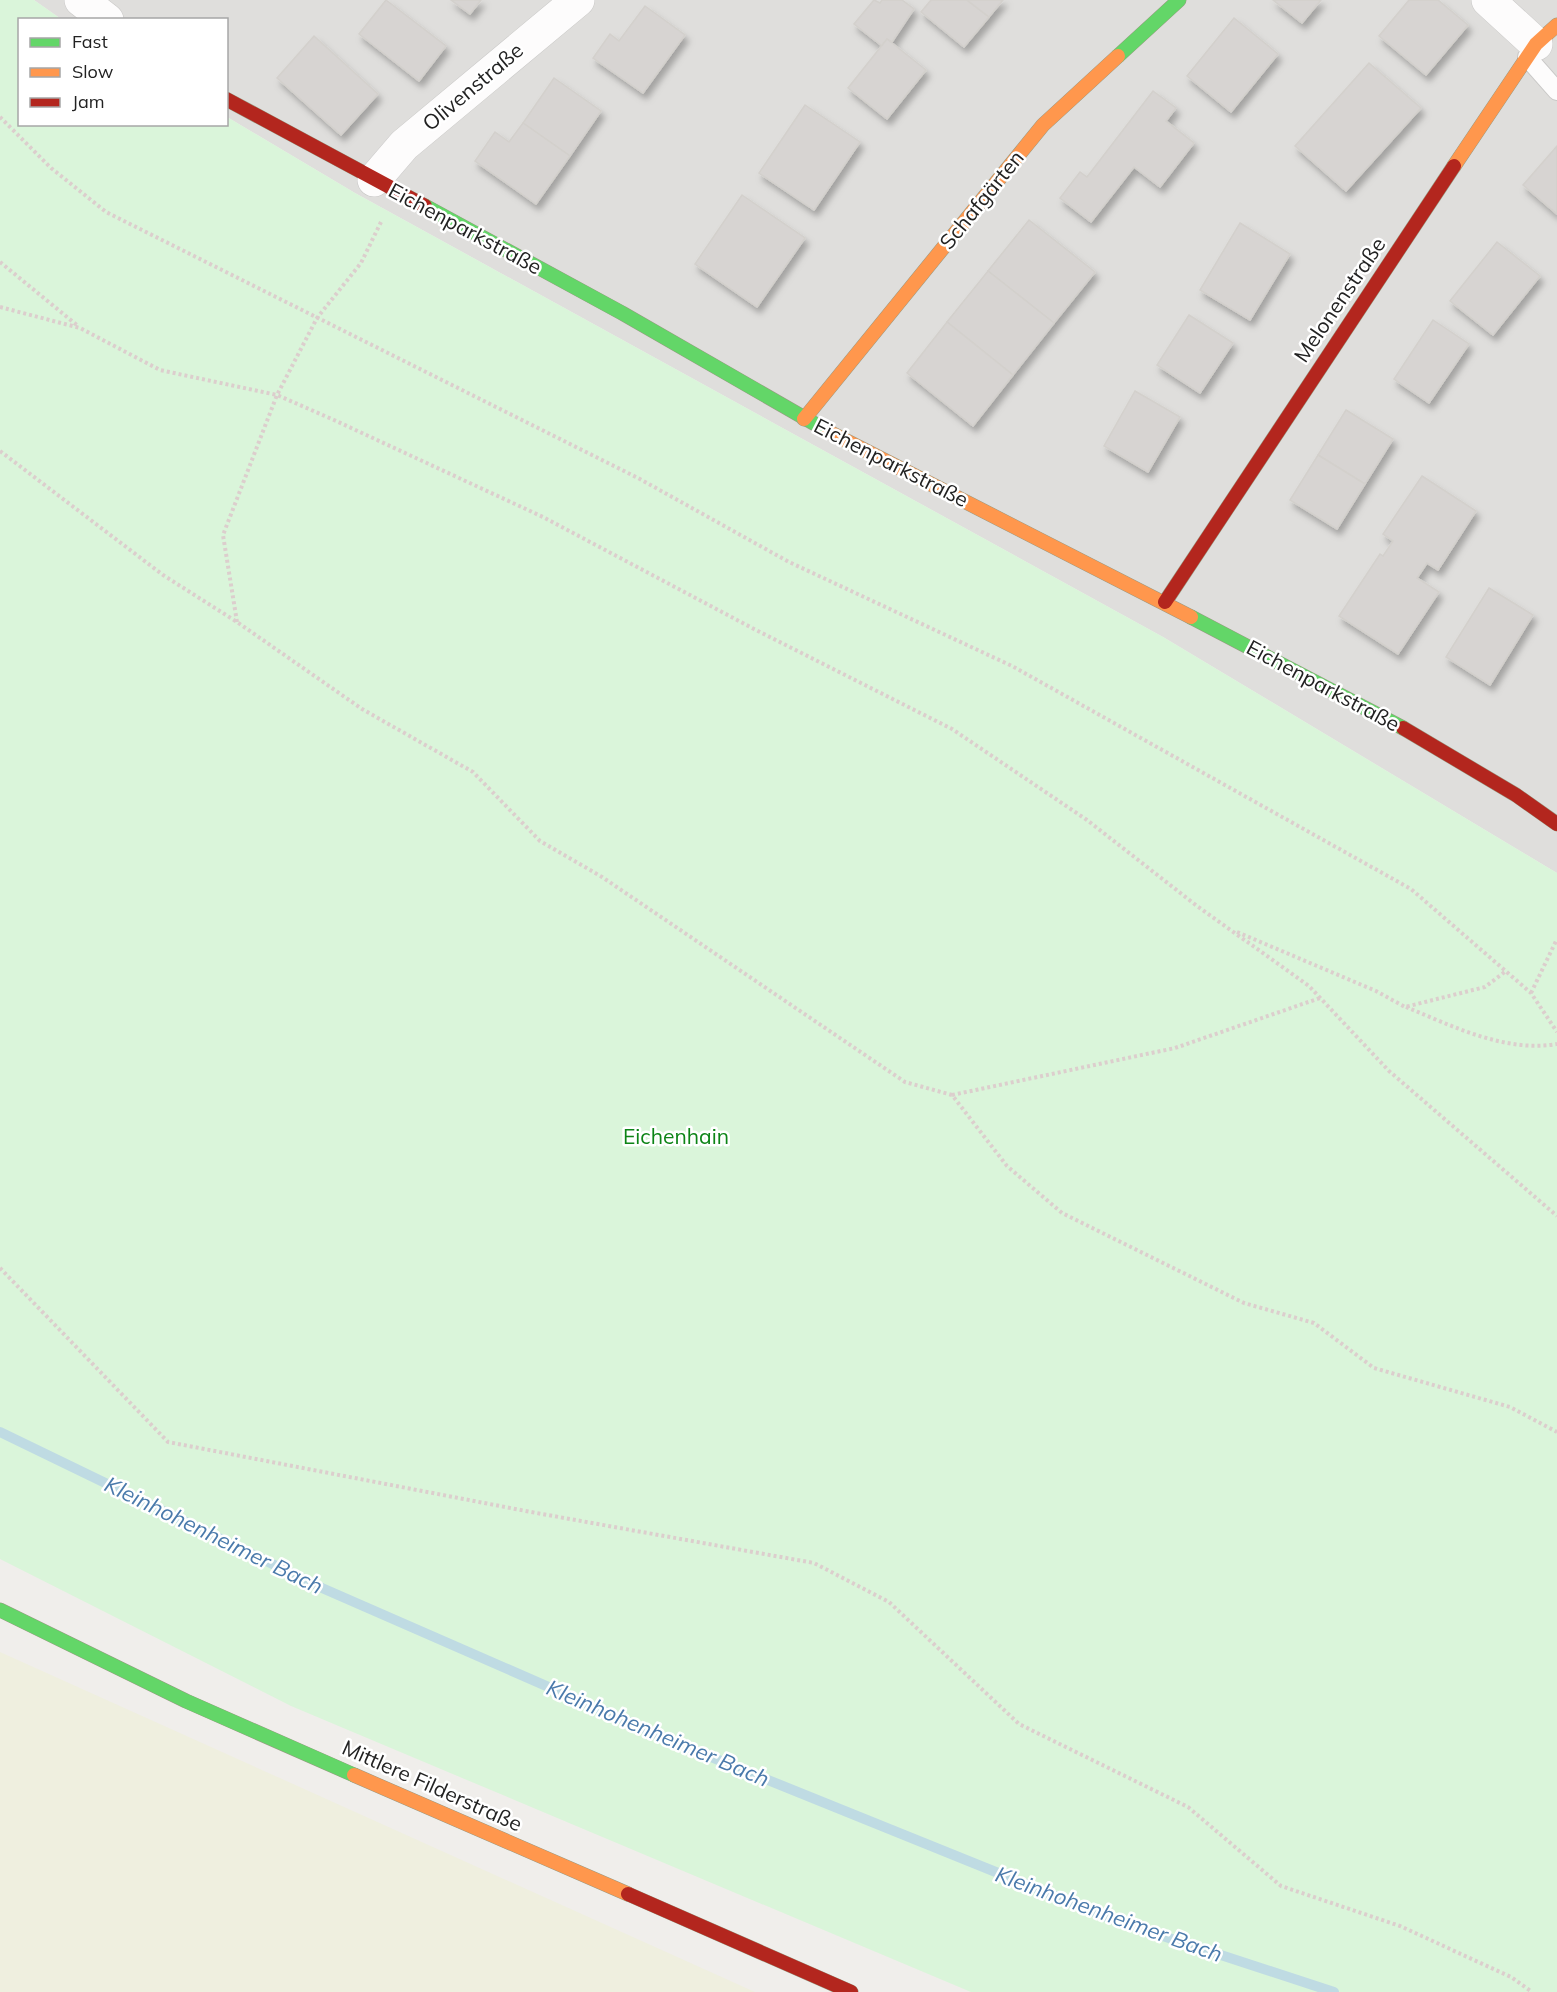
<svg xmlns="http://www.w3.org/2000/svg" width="1557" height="1992" font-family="Mulish,sans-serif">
<defs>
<filter id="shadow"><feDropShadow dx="3.5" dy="6" stdDeviation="3" flood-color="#0004"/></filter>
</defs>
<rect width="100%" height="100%" fill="#f0eeeb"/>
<!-- residential -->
<polygon fill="#dfdedc" points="34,0 1557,0 1557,873 1163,637 355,193 227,117 226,20 61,19"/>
<!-- farmland -->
<polygon fill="#efefdf" points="0,1652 755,1992 0,1992"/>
<!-- park -->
<polygon fill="#daf5da" points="0,0 34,0 61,19 20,20 20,124 226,124 227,117 355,193 1163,637 1557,873 1557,1992 971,1992 291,1706 0,1559"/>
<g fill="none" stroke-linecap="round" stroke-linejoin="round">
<!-- stream -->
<polyline stroke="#bfdbe3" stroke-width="10" points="0,1432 322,1588 679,1744 1117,1921 1334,1992"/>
</g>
<!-- building -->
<g fill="#d7d4d2" stroke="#d3d0cc" stroke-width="1.5" filter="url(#shadow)">
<polygon points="386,0 446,46 419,81 359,34"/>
<polygon points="451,0 481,0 470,14"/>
<polygon points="874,0 880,3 882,0 902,0 914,9 892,42 887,39 882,46 854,24"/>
<polygon points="931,0 967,0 989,17 964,47 921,12"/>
<polygon points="967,0 1003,0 989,17"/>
<polygon points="1273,0 1321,0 1302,23"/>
<polygon points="1409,0 1438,0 1468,25 1426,75 1379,36"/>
<polygon points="645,6 685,35 643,93 593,58 610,34 619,41"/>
<polygon points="1234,18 1278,54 1231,112 1187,76"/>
<polygon points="314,36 378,94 341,135 277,78"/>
<polygon points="887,39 926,70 887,119 848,88"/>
<polygon points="1369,63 1421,108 1346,191 1295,146"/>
<polygon points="554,78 601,111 570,156 523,123"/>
<polygon points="1153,91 1176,108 1166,121 1194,143 1160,187 1134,167 1091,222 1060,198 1080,172 1087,177"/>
<polygon points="805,105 860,142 814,210 759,173"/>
<polygon points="523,123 570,156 536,204 475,161 495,132 509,142"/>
<polygon points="1557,146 1557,214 1523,185"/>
<polygon points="742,195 805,238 757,307 695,264"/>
<polygon points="1029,220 1095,272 1054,323 988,271"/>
<polygon points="1240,223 1290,254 1250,320 1200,290"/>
<polygon points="1497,242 1540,276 1493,335 1450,301"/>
<polygon points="988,271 1054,323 1013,375 947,322"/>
<polygon points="1189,315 1233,343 1200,393 1157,365"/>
<polygon points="1433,320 1469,344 1429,403 1394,379"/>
<polygon points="947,322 1013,375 973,426 907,373"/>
<polygon points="1135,391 1180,417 1148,472 1104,446"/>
<polygon points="1346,410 1393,439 1365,484 1318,455"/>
<polygon points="1318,455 1365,484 1337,529 1290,500"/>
<polygon points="1422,476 1476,511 1438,570 1427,563 1417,578 1439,592 1398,654 1339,616 1380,554 1383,556 1393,541 1383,534"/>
<polygon points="1489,588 1533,615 1490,685 1446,657"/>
</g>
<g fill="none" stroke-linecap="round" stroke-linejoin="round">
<defs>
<polyline id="lane" points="1527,57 1557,91"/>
<g id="street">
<polyline points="81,0 107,20"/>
<polyline points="1488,0 1536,44"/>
<polyline points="374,180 404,145 578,0"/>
</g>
<g id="fast">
<polyline points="1118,56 1179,0"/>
<polyline points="425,206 622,313 829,432"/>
<polyline points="1191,617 1403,728"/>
<polyline points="0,1610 186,1701 354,1775"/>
</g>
<g id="slow">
<polyline points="1454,166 1536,44 1557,25"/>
<polyline points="804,419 1043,125 1118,56"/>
<polyline points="829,432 1191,617"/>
<polyline points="354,1775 628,1894"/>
</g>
<g id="jam">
<polyline points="226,99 425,206"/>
<polyline points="1165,602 1454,166"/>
<polyline points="1403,728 1516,795 1557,824"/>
<polyline points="628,1894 851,1992"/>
</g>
</defs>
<!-- lane casing -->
<use href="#lane" stroke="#c9c8c7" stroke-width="20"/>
<!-- street casing -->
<use href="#street" stroke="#c9c8c7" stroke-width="34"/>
<!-- fast casing -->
<use href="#fast" stroke="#999a82" stroke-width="15"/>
<!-- slow casing -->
<use href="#slow" stroke="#999a82" stroke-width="15"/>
<!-- jam casing -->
<use href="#jam" stroke="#999a82" stroke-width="15"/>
<!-- path -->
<g stroke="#dccecd" stroke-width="4" stroke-dasharray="3 3" stroke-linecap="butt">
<polyline points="0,117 51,168 106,212 638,478 789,562 1012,666 1411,889 1531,993 1557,1032"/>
<polyline points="0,262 78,326"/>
<polyline points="0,307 80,328 160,370 277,395 334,420 543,517 754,629 952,729 1087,820 1197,906 1309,986 1389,1071 1557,1216"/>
<polyline points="0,451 163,575 237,622 362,709 473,772 540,841 602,877 905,1082 952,1095 1007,1166 1062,1213 1244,1303 1314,1323 1374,1368 1510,1407 1557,1432"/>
<polyline points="237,622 223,535 277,395 317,318 361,263 381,222"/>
<polyline points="1237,932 1376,991 1405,1007 1485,987 1506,971"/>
<polyline points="1531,993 1557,939"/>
<path d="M1406,1007C1452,1026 1506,1053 1557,1044"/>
<polyline points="952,1095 1175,1048 1320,998"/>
<polyline points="0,1268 168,1442 531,1512 814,1563 889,1602 1019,1724 1188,1807 1281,1886 1400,1926 1511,1977 1532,1992"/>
</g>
<!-- lane -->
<use href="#lane" stroke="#fdfcfc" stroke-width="18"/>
<!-- street -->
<use href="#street" stroke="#fdfcfc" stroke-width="33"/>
<!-- fast -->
<use href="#fast" stroke="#63d668" stroke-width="14"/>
<!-- slow -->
<use href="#slow" stroke="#ff974d" stroke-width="14"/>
<!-- jam -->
<use href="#jam" stroke="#b3261e" stroke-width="14"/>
</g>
<g text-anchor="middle" stroke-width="5" stroke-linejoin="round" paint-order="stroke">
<!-- street labels -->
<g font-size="21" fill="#222" stroke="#fff">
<text transform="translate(473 87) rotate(-40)" y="7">Olivenstraße</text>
<text transform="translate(982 200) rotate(-51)" y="7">Schafgärten</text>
<text transform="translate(465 229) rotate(28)" y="7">Eichenparkstraße</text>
<text transform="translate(1340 300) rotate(-56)" y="7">Melonenstraße</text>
<text transform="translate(891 463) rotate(27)" y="7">Eichenparkstraße</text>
<text transform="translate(1323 686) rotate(28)" y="7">Eichenparkstraße</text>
<text transform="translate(432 1786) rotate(24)" y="7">Mittlere Filderstraße</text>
</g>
<!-- park labels -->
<g font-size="21" fill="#0c8416" stroke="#fff">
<text x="676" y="1144">Eichenhain</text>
</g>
<!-- water labels -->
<g font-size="22" font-style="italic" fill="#4a7aab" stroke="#fff">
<text transform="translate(214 1535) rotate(26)" y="8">Kleinhohenheimer Bach</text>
<text transform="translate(658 1733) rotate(23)" y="8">Kleinhohenheimer Bach</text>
<text transform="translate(1109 1914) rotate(20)" y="8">Kleinhohenheimer Bach</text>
</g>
</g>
<!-- legend -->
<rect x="18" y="18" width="210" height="108" fill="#ffffff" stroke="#a7a7a7" stroke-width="1.5"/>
<rect x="30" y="38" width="30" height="9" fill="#63d668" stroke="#a7a7a7" stroke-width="1.5"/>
<text x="72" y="48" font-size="18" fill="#222222">Fast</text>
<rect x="30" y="68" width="30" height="9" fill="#ff974d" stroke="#a7a7a7" stroke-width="1.5"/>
<text x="72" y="78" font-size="18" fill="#222222">Slow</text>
<rect x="30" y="98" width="30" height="9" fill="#b3261e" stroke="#a7a7a7" stroke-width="1.5"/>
<text x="72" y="108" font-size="18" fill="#222222">Jam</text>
</svg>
